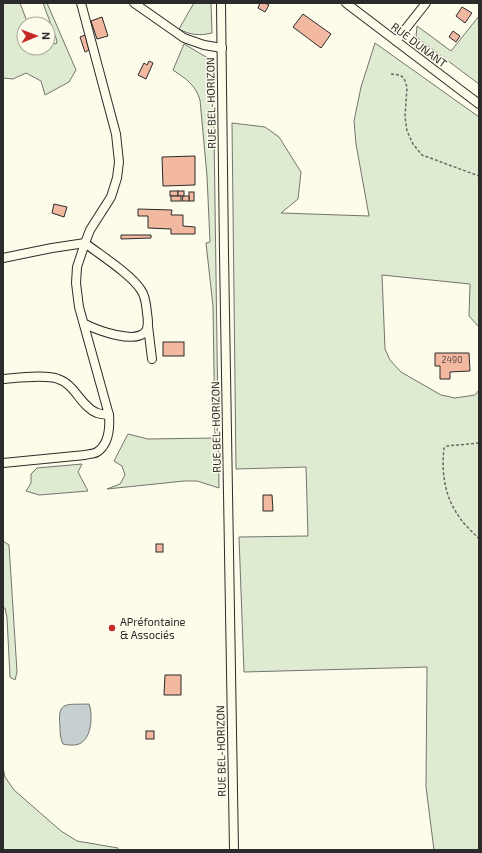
<svg xmlns="http://www.w3.org/2000/svg" width="482" height="853" font-family="'Exo 2',sans-serif">
<rect width="100%" height="100%" fill="#fdfbea"/>
<!-- green -->
<g fill="#deebd1" stroke="#74746e">
<polygon points="3,3 20,3 28,24 24,24 24,48 48,48 48,42 56,44 57,41 43,3 47,3 76,70 69,82 45,95 41,81 26,73 13,79 3,78"/>
<path d="M194,3H211L212,33C200,36 190,35 179,29Z"/>
<polygon points="479,16 479,84 416,37 417,26 451,51"/>
<polygon points="375,43 479,117 479,327 469,316 470,284 382,275 385,349 390,360 401,372 441,395 455,398 475,395 479,390 479,850 434,850 426,787 427,667 244,672 239,537 308,536 306,467 236,469 232,123 265,127 279,137 301,172 298,199 281,213 369,216 356,144 354,121 361,87"/>
<path d="M184,44L213,61L219,488L197,481H184L107,489L120,484L125,475L122,466L114,461L128,434L148,439L215,438L213,306L206,243L210,242L207,176L200,100C195,84 186,79 173,70Z"/>
<polygon points="82,464 78,472 88,491 39,495 26,491 31,483 31,474 37,468"/>
<polygon points="3,541 9,545 17,672 15,680 10,677 7,618 5,608 3,608"/>
<polygon points="3,768 5,777 14,790 61,831 77,841 118,848 117,850 3,850"/>
</g>
<!-- water -->
<path fill="#c7d0d0" stroke="#74746e" d="M89,704C93,714 92,739 79,744C74,746 68,745 63,744C60,738 60,732 60,726C57,700 67,705 89,704Z"/>
<!-- building -->
<g fill="#f2b8a0" stroke="#2b2b2b">
<polygon points="260,3 265,3 269,5 265,12 258,8"/>
<polygon points="462,7 472,13 465,23 456,16"/>
<polygon points="303,14 331,34 321,48 293,27"/>
<polygon points="102,17 108,36 97,39 91,21"/>
<polygon points="453,31 460,36 456,42 449,37"/>
<polygon points="85,35 89,50 85,52 80,37"/>
<polygon points="149,61 153,63 146,79 138,75 144,63 147,65"/>
<polygon points="195,156 195,185 163,186 162,157"/>
<rect x="170" y="191" width="8" height="5"/>
<rect x="178" y="191" width="6" height="5"/>
<rect x="189" y="192" width="5" height="9"/>
<rect x="171" y="196" width="10" height="5"/>
<polygon points="183,196 189,196 189,201 182,201"/>
<polygon points="54,204 67,207 64,217 52,213"/>
<polygon points="138,209 172,210 171,215 183,215 183,226 195,227 195,234 171,234 171,229 148,228 148,216 138,216"/>
<polygon points="121,235 151,235 151,238 121,239"/>
<rect x="163" y="342" width="21" height="14"/>
<polygon points="435,353 469,353 470,371 450,372 450,379 440,379 440,366 435,366"/>
<polygon points="263,495 272,495 273,511 263,511"/>
<rect x="156" y="544" width="7" height="8"/>
<polygon points="165,675 181,675 181,695 164,695"/>
<rect x="146" y="731" width="8" height="8"/>
</g>
<g fill="none" stroke-linecap="round" stroke-linejoin="round">
<defs>
<g id="minor">
<polyline points="134,3 184,38 204,45 222,48"/>
<polyline points="221,3 224,254 234,850"/>
<polyline points="346,3 479,104"/>
<polyline points="396,41 426,3"/>
<path d="M3,258L52,248L85,243C100,255 131,274 141,290C146,297 146,305 147,313C148,320 149,326 146,331C136,345 97,330 85,324"/>
<polyline points="148,326 152,359"/>
<path d="M3,379C17,378 46,374 58,379C75,384 81,407 97,413C101,414 105,415 109,415"/>
<path d="M3,463L85,455C88,454 94,454 97,452C109,444 110,428 109,415L79,307L76,283L77,267L85,243L90,230L111,197L117,178L119,162L116,134L81,3"/>
</g>
</defs>
<!-- minor casing -->
<use href="#minor" stroke="#2b2b2b" stroke-width="10"/>
<!-- path -->
<g stroke="#6a6964" stroke-width="1.5" stroke-dasharray="3 2" stroke-linecap="butt">
<polyline points="391,74 400,75 404,78 407,87 405,117 407,131 413,144 422,155 479,176"/>
<path d="M479,443L447,446L444,448C441,473 445,498 460,518C465,526 473,532 479,539"/>
</g>
<!-- minor -->
<use href="#minor" stroke="#fdfbea" stroke-width="8"/>
</g>
<!-- markers -->
<circle fill="#c62828" stroke="#fdfbea" stroke-width="1.5" cx="112" cy="628" r="4"/>
<g text-anchor="middle" stroke-width="3" stroke-linejoin="round" paint-order="stroke">
<!-- number labels -->
<g font-size="9" fill="#5d4e48">
<text x="452" y="363">2490</text>
</g>
<!-- street labels -->
<g font-size="11" fill="#2b2b2b" stroke="#fdfbea">
<text transform="translate(419 45) rotate(37)" y="4">RUE DUNANT</text>
<text transform="translate(211 103) rotate(-91)" y="4">RUE BEL-HORIZON</text>
<text transform="translate(216 427) rotate(-91)" y="4">RUE BEL-HORIZON</text>
<text transform="translate(221 751) rotate(-91)" y="4">RUE BEL-HORIZON</text>
</g>
<!-- poi labels -->
<g font-size="11" fill="#2b2b2b" stroke="#fdfbea" text-anchor="start">
<text x="120" y="626">APréfontaine<tspan x="120" dy="13">&amp; Associés</tspan></text>
</g>
</g>
<!-- border -->
<rect width="482" height="853" fill="none" stroke="#2b2b2b" stroke-width="8"/>
<!-- north arrow -->
<g transform="translate(36 36) rotate(89)"><circle r="19" fill="#fdfbea" stroke="#a9a89e"/>
<path d="M0-3L7 15L0 10L-7 15Z" fill="#c62828"/>
<text y="-6" font-size="11" font-weight="bold" text-anchor="middle" fill="#2b2b2b">N</text>
</g>
</svg>
